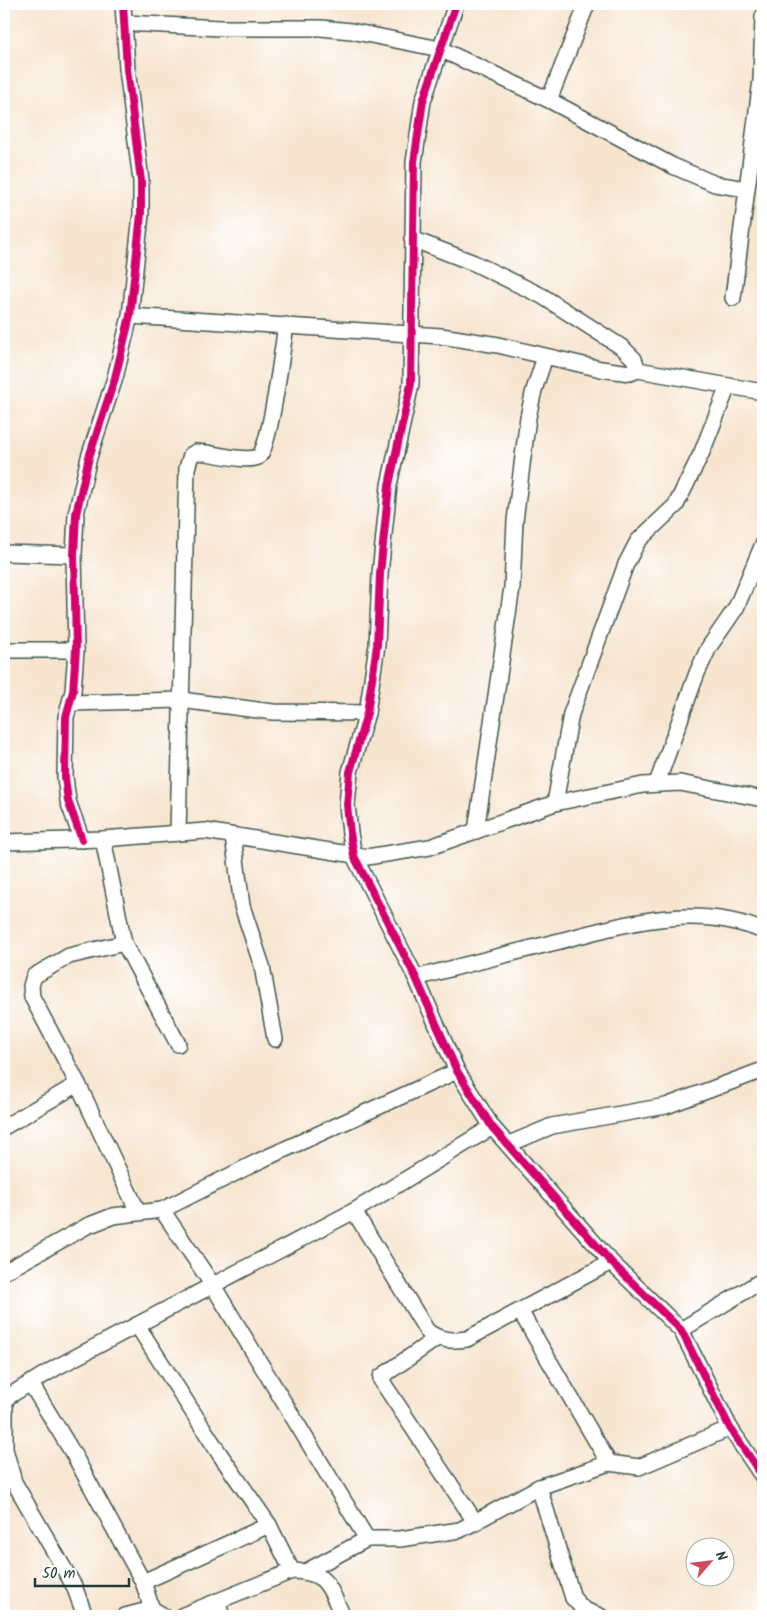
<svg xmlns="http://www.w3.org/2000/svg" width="767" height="1620" font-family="Kalam,sans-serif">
<rect width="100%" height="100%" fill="#fff"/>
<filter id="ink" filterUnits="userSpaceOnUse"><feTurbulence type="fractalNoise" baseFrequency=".02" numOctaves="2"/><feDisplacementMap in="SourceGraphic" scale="10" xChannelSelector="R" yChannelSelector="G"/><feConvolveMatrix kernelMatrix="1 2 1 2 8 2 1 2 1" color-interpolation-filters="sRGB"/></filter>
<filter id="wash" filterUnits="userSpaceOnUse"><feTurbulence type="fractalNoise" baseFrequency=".0096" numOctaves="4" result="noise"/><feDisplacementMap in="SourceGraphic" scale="20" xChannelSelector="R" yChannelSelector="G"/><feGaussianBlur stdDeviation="1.12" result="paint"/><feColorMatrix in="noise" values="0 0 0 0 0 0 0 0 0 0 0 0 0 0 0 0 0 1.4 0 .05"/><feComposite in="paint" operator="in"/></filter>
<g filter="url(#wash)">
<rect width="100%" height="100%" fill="#f7e5d0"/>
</g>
<g filter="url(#ink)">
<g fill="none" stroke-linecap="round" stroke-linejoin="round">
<defs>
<g id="minor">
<polyline points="456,4 423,101 414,162 411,384 389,485 380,574 377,645 367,713 350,772 347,805 350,833 354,856 416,978 457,1071 492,1127 611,1262 681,1330 730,1428 763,1477"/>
<polyline points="125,23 220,28 321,28 351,31 440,49 549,100 673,166 715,184 746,189"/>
<polyline points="549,100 587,4"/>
<polyline points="412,239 474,263 542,296 623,348 634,359 638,370"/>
<polyline points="733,298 761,80 763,16"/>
<polyline points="130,316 441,336 498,345 601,369 630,373 638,370 763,392"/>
<polyline points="4,553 74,555"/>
<polyline points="4,650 76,650"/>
<polyline points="71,703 181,700 273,712 367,713"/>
<polyline points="657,783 697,673 709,647 736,608 763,544"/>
<polyline points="555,803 571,714 626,564 638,541 676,505 702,452 728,386"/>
<polyline points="476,831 512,587 515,521 528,417 534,390 545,357"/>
<path d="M178,833L187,468L191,455L196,452C211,452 245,463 258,457C270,451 283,344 286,325"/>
<polyline points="233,836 242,906 262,966 275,1039"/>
<polyline points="103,839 124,943 178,1044"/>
<polyline points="82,840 68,801 65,777 66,717 73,691 76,650 74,555 76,514 89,457 115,378 130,316 141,214 141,181 127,69 123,4"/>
<polyline points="4,842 103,839 205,831 367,857 430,847 555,803 643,785 680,783 763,799"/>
<polyline points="124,943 69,956 34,976 31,986 32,997 78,1084 138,1212"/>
<path d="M416,978C460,966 504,955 548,944C618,926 693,901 763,931"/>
<polyline points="4,1127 78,1084"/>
<polyline points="509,1144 552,1126 666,1106 763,1070"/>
<polyline points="162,1210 212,1284 367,1539"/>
<path d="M354,1211L427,1331C440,1341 452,1341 467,1339L611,1262"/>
<polyline points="4,1272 87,1226 113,1216 162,1210 259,1161 457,1071"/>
<polyline points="520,1311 609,1463"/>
<polyline points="137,1325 219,1453 269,1525 292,1571"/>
<polyline points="681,1330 763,1280"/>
<polyline points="437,1338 381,1377 381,1380 476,1523"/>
<polyline points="31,1384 74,1455 143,1582 152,1609 164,1616"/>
<polyline points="4,1399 57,1367 354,1211 492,1127"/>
<polyline points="5,1399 5,1449 14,1482 74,1586 85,1616"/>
<polyline points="539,1487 573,1598 584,1610 600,1616"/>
<polyline points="307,1571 367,1539 400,1539 460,1530 539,1487 609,1463 639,1467 730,1428"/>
<polyline points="143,1582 269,1525"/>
<polyline points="217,1601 222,1616"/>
<polyline points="125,1616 152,1609"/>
<path d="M181,1616L292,1571C329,1572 328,1587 343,1616"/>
</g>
</defs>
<!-- minor casing -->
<use href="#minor" stroke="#3f564b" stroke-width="18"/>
<!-- minor -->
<use href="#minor" stroke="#fff" stroke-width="15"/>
<defs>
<g id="cycleway">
<polyline points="456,4 423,101 414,162 411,384 389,485 380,574 377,645 367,713 350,772 347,805 350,833 354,856 416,978 457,1071 492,1127 611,1262 681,1330 730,1428 763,1477"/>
<polyline points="82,840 68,801 65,777 66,717 73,691 76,650 74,555 76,514 89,457 115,378 130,316 141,214 141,181 127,69 123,4"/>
</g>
</defs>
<!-- cycleway casing -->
<use href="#cycleway" stroke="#fff" stroke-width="11"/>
<!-- cycleway -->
<use href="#cycleway" stroke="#d6006c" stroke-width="8"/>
</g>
</g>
<!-- margin -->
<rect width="767" height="1620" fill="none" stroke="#fff" stroke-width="20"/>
<!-- north arrow -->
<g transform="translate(710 1562) rotate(62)"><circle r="24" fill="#ffffff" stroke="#a5b1ae"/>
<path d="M0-4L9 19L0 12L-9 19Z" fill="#d1495b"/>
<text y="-8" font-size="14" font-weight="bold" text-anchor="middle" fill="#1f3d34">N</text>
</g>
<!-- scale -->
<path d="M35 1578v8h94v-8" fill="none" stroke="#1f3d34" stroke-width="2.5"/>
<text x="42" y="1578" font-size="15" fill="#1f3d34" stroke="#ffffff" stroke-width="4" paint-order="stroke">50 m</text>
</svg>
